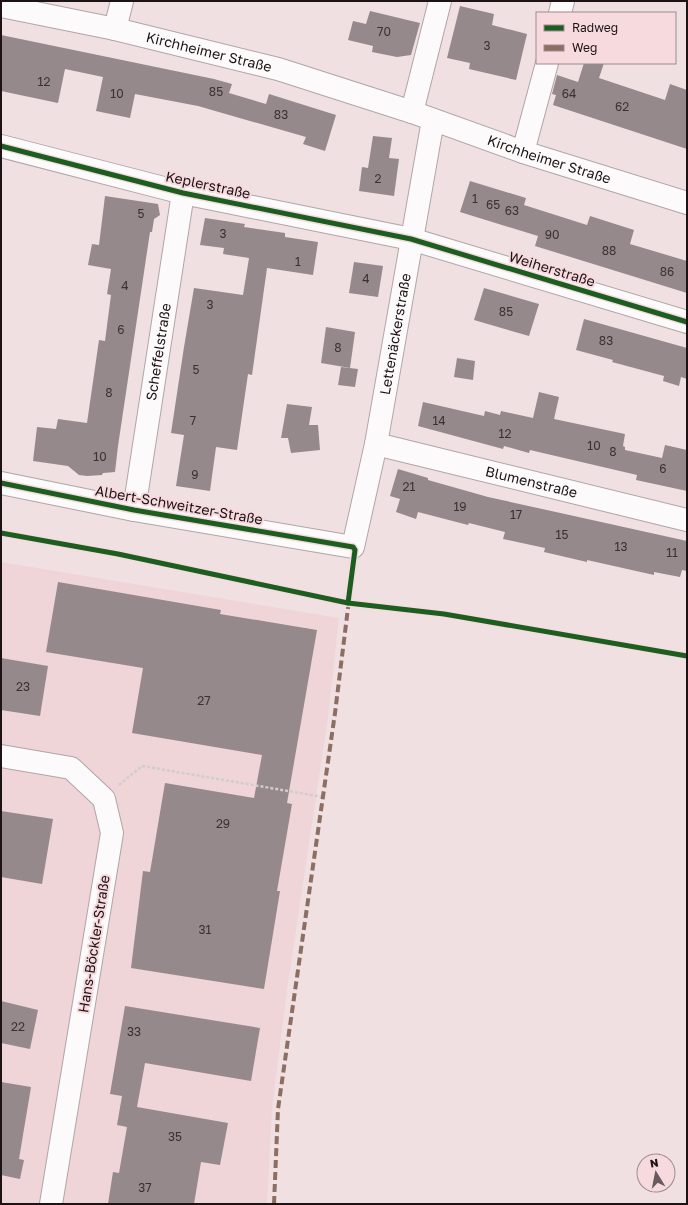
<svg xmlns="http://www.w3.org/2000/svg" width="688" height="1205" font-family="'Golos Text',sans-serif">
<rect width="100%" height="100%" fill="#f0e0e2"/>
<!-- built -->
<polygon fill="#efd4d8" points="1,562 339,618 328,717 287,990 272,1108 267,1204 1,1204"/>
<!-- building -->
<g fill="#95898b">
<polygon points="460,6 494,14 492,25 527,34 516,80 469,69 470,63 447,58"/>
<polygon points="370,11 420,23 411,55 397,57 372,52 373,46 348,40 353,21 366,24"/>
<polygon points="1,35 214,79 232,84 229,93 266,104 269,94 336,115 325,151 303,144 306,137 198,106 135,94 130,118 96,111 103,77 65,69 58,103 1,91"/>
<polygon points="584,63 604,63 599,78 665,100 670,84 687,90 687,149 553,105 556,95 552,94 557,75 578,82"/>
<polygon points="373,136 392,138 389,158 399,159 394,196 359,191 362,167 368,168"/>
<polygon points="470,181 526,198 524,205 587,225 590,216 634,230 630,244 687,261 687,293 535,246 538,236 460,212"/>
<polygon points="105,196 158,204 160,215 154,219 152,232 150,232 118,446 115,472 103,473 102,475 87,476 79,475 68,466 33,461 37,427 56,429 58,419 87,423 99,340 105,341 111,295 107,294 111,269 88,265 92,244 99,245"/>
<polygon points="205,218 245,224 244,227 285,233 285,237 318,242 313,275 267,268 252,375 248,374 237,450 216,447 210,491 176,486 184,435 171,433 184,347 194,288 243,295 249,258 223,254 224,248 200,245"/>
<polygon points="354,262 383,266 378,297 349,293"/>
<polygon points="484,288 539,304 529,336 474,320"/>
<polygon points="584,319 687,348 687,379 681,377 679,386 663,381 664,376 612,362 613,360 576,350"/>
<polygon points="326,327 355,332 350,368 321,363"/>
<polygon points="457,358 475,361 473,380 454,377"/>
<polygon points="341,367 358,369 355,387 338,385"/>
<polygon points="539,392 559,397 554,419 625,434 623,446 625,447 625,450 662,458 665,445 687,450 687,491 636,480 637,475 530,450 529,453 504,446 503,449 418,426 423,402 484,416 485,411 500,415 501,411 533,418"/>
<polygon points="287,404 312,407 309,425 318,425 320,450 291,453 288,438 281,438"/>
<polygon points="398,469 428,478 428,480 488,497 687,541 687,571 682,570 680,577 654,572 654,575 587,560 587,562 544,552 545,548 503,539 505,532 469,523 468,525 418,512 416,519 396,512 400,499 390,496"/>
<polygon points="58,582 221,610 220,614 317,630 287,803 292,804 277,891 280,891 264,989 131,968 143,871 150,872 165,783 254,798 262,755 132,733 143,668 46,652"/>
<polygon points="1,658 48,666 40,716 1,710"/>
<polygon points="1,811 53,819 42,884 1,877"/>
<polygon points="1,1001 38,1010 30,1049 1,1043"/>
<polygon points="125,1006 260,1028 251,1081 145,1063 137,1107 228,1123 220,1165 201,1162 194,1204 108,1204 113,1172 119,1173 127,1127 117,1125 122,1096 110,1094"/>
<polygon points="1,1082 31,1087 19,1159 24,1160 20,1179 1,1175"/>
</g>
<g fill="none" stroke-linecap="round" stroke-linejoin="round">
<defs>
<g id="minor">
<polyline points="560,13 563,1"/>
<polyline points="115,29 122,1"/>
<polyline points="412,112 440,1"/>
<polyline points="1,146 183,193 411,239 687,322"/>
<polyline points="523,152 547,63"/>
<path id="s1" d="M376,444L687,520"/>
<path id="s2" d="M1,483L134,510L353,547L376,444L433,120"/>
<path id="s3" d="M134,510L183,193"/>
<polyline points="1,756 71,768 104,799 112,833 51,1204"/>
</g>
<g id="secondary">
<path id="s4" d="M1,6L115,29L278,69L412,112L523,152L687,203"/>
</g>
</defs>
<!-- minor casing -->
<use href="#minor" stroke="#b0a5a6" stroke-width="24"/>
<!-- secondary casing -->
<use href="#secondary" stroke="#b0a5a6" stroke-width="24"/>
<!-- path -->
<polyline stroke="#d1cccd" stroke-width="2.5" stroke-dasharray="3 2" stroke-linecap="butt" points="119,785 142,766 323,797"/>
<!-- minor -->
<use href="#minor" stroke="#fdfafb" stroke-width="22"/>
<!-- secondary -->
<use href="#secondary" stroke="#fdfafb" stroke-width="22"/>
<!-- quiet -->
<polyline stroke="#8d6e63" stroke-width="4" stroke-dasharray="8 4" stroke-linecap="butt" points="274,1204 278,1109 335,713 349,600"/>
<defs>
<g id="cycleway">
<polyline points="1,146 183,193 411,239 687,322"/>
<polyline points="1,483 134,510 353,547 355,550 348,603"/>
<polyline points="1,533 118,554 348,603 444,614 687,656"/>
</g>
</defs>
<!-- cycleway casing -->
<use href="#cycleway" stroke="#f6dade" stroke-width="8"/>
<!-- cycleway -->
<use href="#cycleway" stroke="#1b5e20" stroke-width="5"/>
</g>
<g text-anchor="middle" stroke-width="4" stroke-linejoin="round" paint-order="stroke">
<!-- number labels -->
<g font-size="12" fill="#3b3032">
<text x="384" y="36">70</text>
<text x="487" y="50">3</text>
<text x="44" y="86">12</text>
<text x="216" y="96">85</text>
<text x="117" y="98">10</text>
<text x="569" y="98">64</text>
<text x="622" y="111">62</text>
<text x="281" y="119">83</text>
<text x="378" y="183">2</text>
<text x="475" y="203">1</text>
<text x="493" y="209">65</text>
<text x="512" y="215">63</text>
<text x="141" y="218">5</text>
<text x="223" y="238">3</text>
<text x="552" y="239">90</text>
<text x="609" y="255">88</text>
<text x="298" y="266">1</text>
<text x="667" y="276">86</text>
<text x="366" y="283">4</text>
<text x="125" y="290">4</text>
<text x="210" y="309">3</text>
<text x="506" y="316">85</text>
<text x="121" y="334">6</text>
<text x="606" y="345">83</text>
<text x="338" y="352">8</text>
<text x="196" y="374">5</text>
<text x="109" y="397">8</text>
<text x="193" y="425">7</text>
<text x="439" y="425">14</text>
<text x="505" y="438">12</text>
<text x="594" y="450">10</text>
<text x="613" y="456">8</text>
<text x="100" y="461">10</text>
<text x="663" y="473">6</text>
<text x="195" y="479">9</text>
<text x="409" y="491">21</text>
<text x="460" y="511">19</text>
<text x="516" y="519">17</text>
<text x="562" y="539">15</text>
<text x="621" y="551">13</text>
<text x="672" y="557">11</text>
<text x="23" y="691">23</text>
<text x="204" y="705">27</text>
<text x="223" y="828">29</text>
<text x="205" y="934">31</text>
<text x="18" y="1031">22</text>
<text x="134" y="1036">33</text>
<text x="175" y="1141">35</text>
<text x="145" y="1192">37</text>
</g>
<!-- street labels -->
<g font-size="14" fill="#1d1315" stroke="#f6dade">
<text dy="5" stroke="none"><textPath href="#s4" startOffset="213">Kirchheimer Straße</textPath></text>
<text dy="5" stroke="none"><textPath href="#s4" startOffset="570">Kirchheimer Straße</textPath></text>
<text transform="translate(208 185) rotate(12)" y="5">Keplerstraße</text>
<text transform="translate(552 269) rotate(17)" y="5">Weiherstraße</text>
<text dy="5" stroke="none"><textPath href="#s2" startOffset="575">Lettenäckerstraße</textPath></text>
<text dy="5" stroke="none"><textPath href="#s3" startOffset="160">Scheffelstraße</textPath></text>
<text dy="5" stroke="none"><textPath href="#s1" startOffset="160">Blumenstraße</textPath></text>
<text transform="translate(179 505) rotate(10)" y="5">Albert-Schweitzer-Straße</text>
<text transform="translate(94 944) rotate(-81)" y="5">Hans-Böckler-Straße</text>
</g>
</g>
<!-- border -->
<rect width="688" height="1205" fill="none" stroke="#1d1315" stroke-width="4"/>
<!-- legend -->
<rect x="536" y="12" width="140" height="52" fill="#f6dade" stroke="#9f8a8e"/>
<rect x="544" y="25" width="20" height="6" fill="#1b5e20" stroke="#9f8a8e"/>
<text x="572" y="32" font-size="12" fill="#1d1315">Radweg</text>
<rect x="544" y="45" width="20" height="6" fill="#8d6e63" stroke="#9f8a8e"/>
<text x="572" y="52" font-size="12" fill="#1d1315">Weg</text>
<!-- north arrow -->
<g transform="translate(656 1173) rotate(350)"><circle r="19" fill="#f6dade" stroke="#9f8a8e"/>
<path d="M0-3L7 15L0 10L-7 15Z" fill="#675b5d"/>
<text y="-6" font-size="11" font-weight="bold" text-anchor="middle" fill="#1d1315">N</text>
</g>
</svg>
